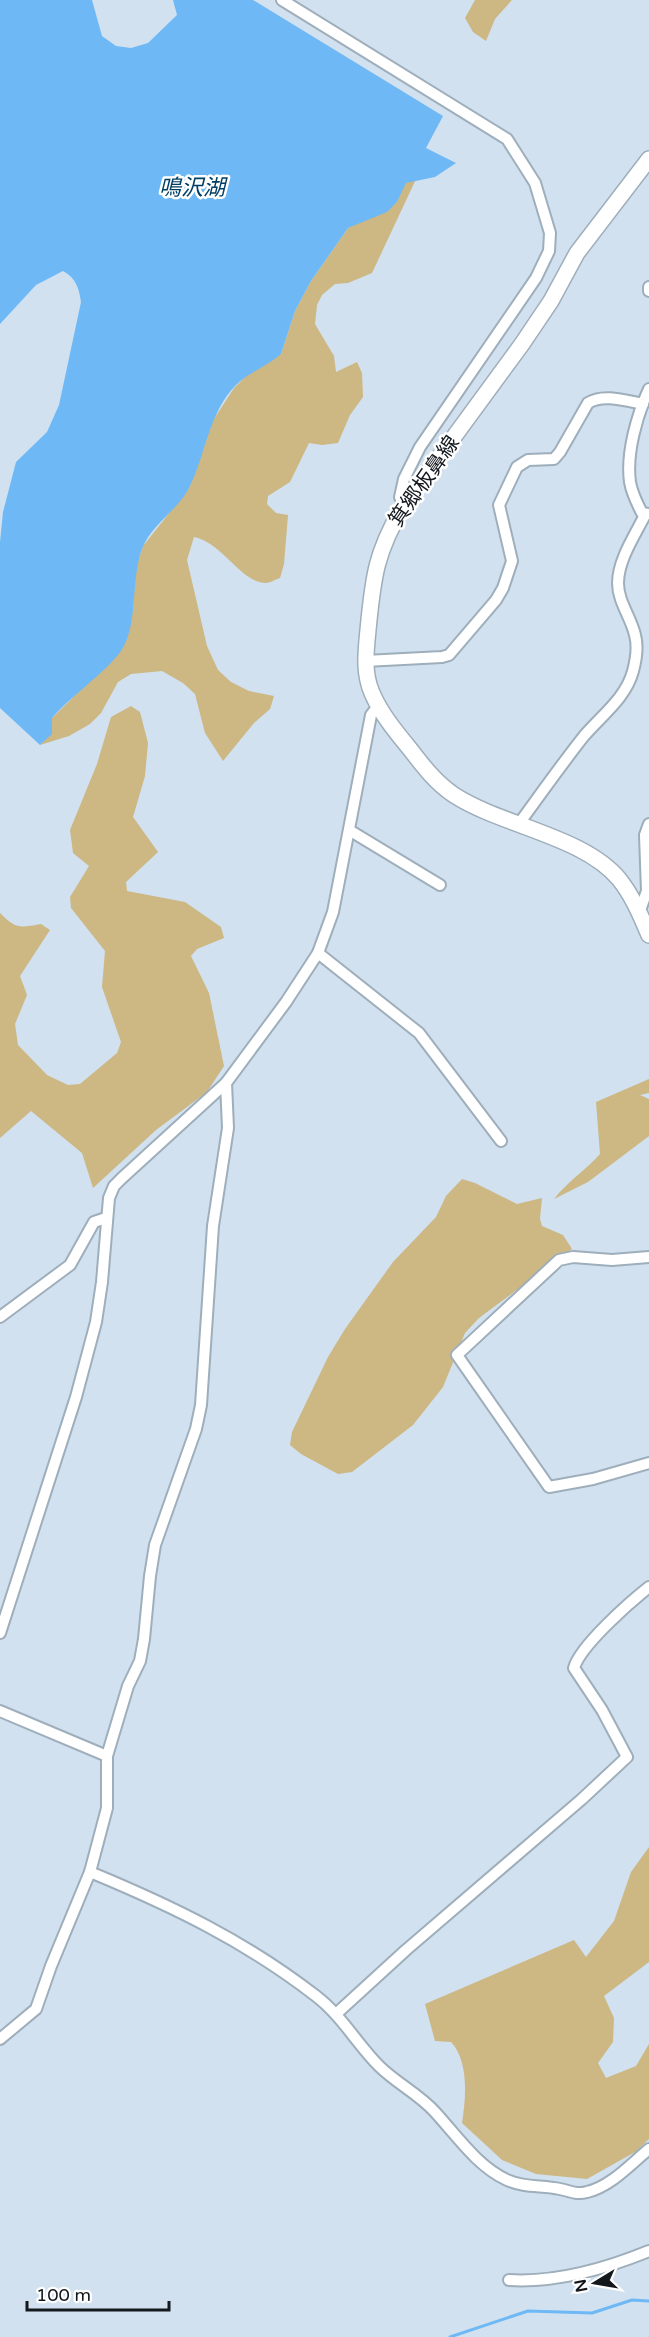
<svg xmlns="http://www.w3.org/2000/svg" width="649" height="2337" font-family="'Varela Round','Noto Sans JP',sans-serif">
<rect width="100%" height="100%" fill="#d1e1ef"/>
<!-- green -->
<g fill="#cdb782">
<polygon points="475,0 512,0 495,19 486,41 473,32 465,18"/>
<path d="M417,177L372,273L348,283L335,284L322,295L317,305L315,324L334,356L336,372L357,362L362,373L363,397L350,415L338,443L322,445L309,443L290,482L268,496L267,504L276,513L288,515L284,564L280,578C276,579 270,583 266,583C241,583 223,543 194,537L187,560L207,646L218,670L231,682L249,691L274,696L270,709L254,723L223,761L205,733L195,694L183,683L162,671L131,674L118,682L101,713L90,724L69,736L40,745L51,734L52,718L122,649L133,610L135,571L143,546L189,488L210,425L234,388L247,375L281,354L295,311L311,281L348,228L397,202L405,183Z"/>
<path d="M131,706L140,712L148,743L145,776L133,817L158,852L126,882L127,891L185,902L221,927L224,938L197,949L191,956L209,993L224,1066L207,1092L156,1130L93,1188L82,1153L31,1111L0,1138V913C16,929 19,928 41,924L50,930L20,976L27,995L15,1024L18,1045L47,1075L68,1085L80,1084L117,1053L121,1042L102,987L105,951L71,908L70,897L89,866L73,853L70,830L97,764L111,717Z"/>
<path d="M649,1079V1093L640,1095L649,1099V1136L588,1182L554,1199C568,1181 586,1170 600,1154L596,1102Z"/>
<polygon points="462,1179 475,1183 517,1204 542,1198 540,1219 542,1226 563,1235 572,1249 479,1318 465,1333 443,1387 413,1425 352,1472 338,1474 301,1454 290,1445 292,1432 328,1357 345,1329 393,1262 436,1217 446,1196"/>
<path d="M649,1847V1962L604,1996L614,2018L613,2042L598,2063L606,2078L636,2066L649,2044V2139L635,2152L587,2179L536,2174L502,2160L462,2123C466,2098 469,2061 451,2042L435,2041L425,2004L574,1940L586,1957L614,1921L631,1872Z"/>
</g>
<!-- water -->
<path fill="#6eb9f5" d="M0,0H92L102,36L116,46L131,48L148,43L177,15L173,0H253L443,116L426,148L456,163L435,177L406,183L397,202L387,212L348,228L311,281L295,311L281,354C267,366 250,372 236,385C208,414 206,454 189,488C178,510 151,525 142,549C130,581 139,624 121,651C104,674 72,695 52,718V734L40,745L0,708V542L3,512L16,462L47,432L59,405L81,302C79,288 76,278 63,271L36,285L0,324Z"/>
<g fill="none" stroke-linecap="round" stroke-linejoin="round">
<!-- stream -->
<polyline stroke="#6eb9f5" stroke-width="3" points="450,2337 528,2311 592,2313 632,2300 649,2301"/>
<defs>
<g id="street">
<polyline points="282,0 507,139 535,183 550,233 549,251 536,278 420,447 404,479 400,497 404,505"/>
<polyline points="649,287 649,291"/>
<path d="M649,389C637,415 626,453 630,482C632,494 637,503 642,513L649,514"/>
<path d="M365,661L442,657L449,655L496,600L503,588L512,561L499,505L517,467L528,460L554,459L560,452L588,403C603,393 627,401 643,404"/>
<path d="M518,825C540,795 561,765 584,736C601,716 626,698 633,671C636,660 638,646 635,635C631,617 618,602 618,583C618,560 635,535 645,515"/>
<polyline points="349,830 440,885"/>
<polyline points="639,913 647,891 645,835 649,824"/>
<polyline points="318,953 419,1033 501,1141"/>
<polyline points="649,1257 612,1260 573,1257 559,1260 457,1355 549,1487 593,1479 649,1463"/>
<polyline points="0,1317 70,1265 94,1222 106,1218"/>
<polyline points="0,1633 76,1397 96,1322 102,1282 109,1198 114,1186 122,1178 226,1083 286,1002 318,953 333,912 371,715 378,706"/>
<polyline points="0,1711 107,1756"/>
<path d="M90,1872C172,1906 245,1941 316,1996C342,2016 357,2044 379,2066C396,2083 419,2094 435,2112C457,2136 477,2166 507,2180C525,2188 542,2185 560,2189C570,2191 576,2195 587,2192C610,2187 631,2164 649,2149"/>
<path d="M336,2014L406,1950L582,1799L627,1757L602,1710L574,1668C580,1646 630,1602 649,1587"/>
<polyline points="0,2039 36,2009 51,1966 90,1872 107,1808 107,1756 128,1686 140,1661 144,1639 150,1576 155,1545 196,1429 201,1405 213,1226 228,1128 226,1083"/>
<path d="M509,2280C557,2283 605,2269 649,2251"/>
</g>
<path id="secondary" d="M649,159L577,253L551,301L522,344L404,505C376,551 373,577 368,630C366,651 363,672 372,693C381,714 396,732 410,749C423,766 436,783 454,795C502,826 583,836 619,879C632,895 641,916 649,935"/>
</defs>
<!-- street casing -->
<use href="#street" stroke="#9eaebb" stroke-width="14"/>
<!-- secondary casing -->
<use href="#secondary" stroke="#9eaebb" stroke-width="18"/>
<!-- street -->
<use href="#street" stroke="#fff" stroke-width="10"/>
<!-- secondary -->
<use href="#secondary" stroke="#fff" stroke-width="15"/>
</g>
<g text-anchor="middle" stroke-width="5" stroke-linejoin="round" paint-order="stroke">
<!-- street labels -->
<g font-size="21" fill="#13181d" stroke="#fff">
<text transform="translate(424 481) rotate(-55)" y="7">箕郷板鼻線</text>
</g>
<!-- water labels -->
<g font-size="22" font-style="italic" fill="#013e64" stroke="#fff">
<text x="192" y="195">鳴沢湖</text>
</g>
</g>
<!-- north arrow -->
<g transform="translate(595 2283) rotate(259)" stroke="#ffffff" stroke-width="4.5" paint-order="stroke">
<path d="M0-4.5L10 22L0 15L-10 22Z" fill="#13181d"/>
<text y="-9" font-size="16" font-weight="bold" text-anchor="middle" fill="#13181d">N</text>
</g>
<!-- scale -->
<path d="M27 2301v9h142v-9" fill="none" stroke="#13181d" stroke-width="3"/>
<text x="36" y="2301" font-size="18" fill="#13181d" stroke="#ffffff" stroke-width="4.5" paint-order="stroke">100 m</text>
</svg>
